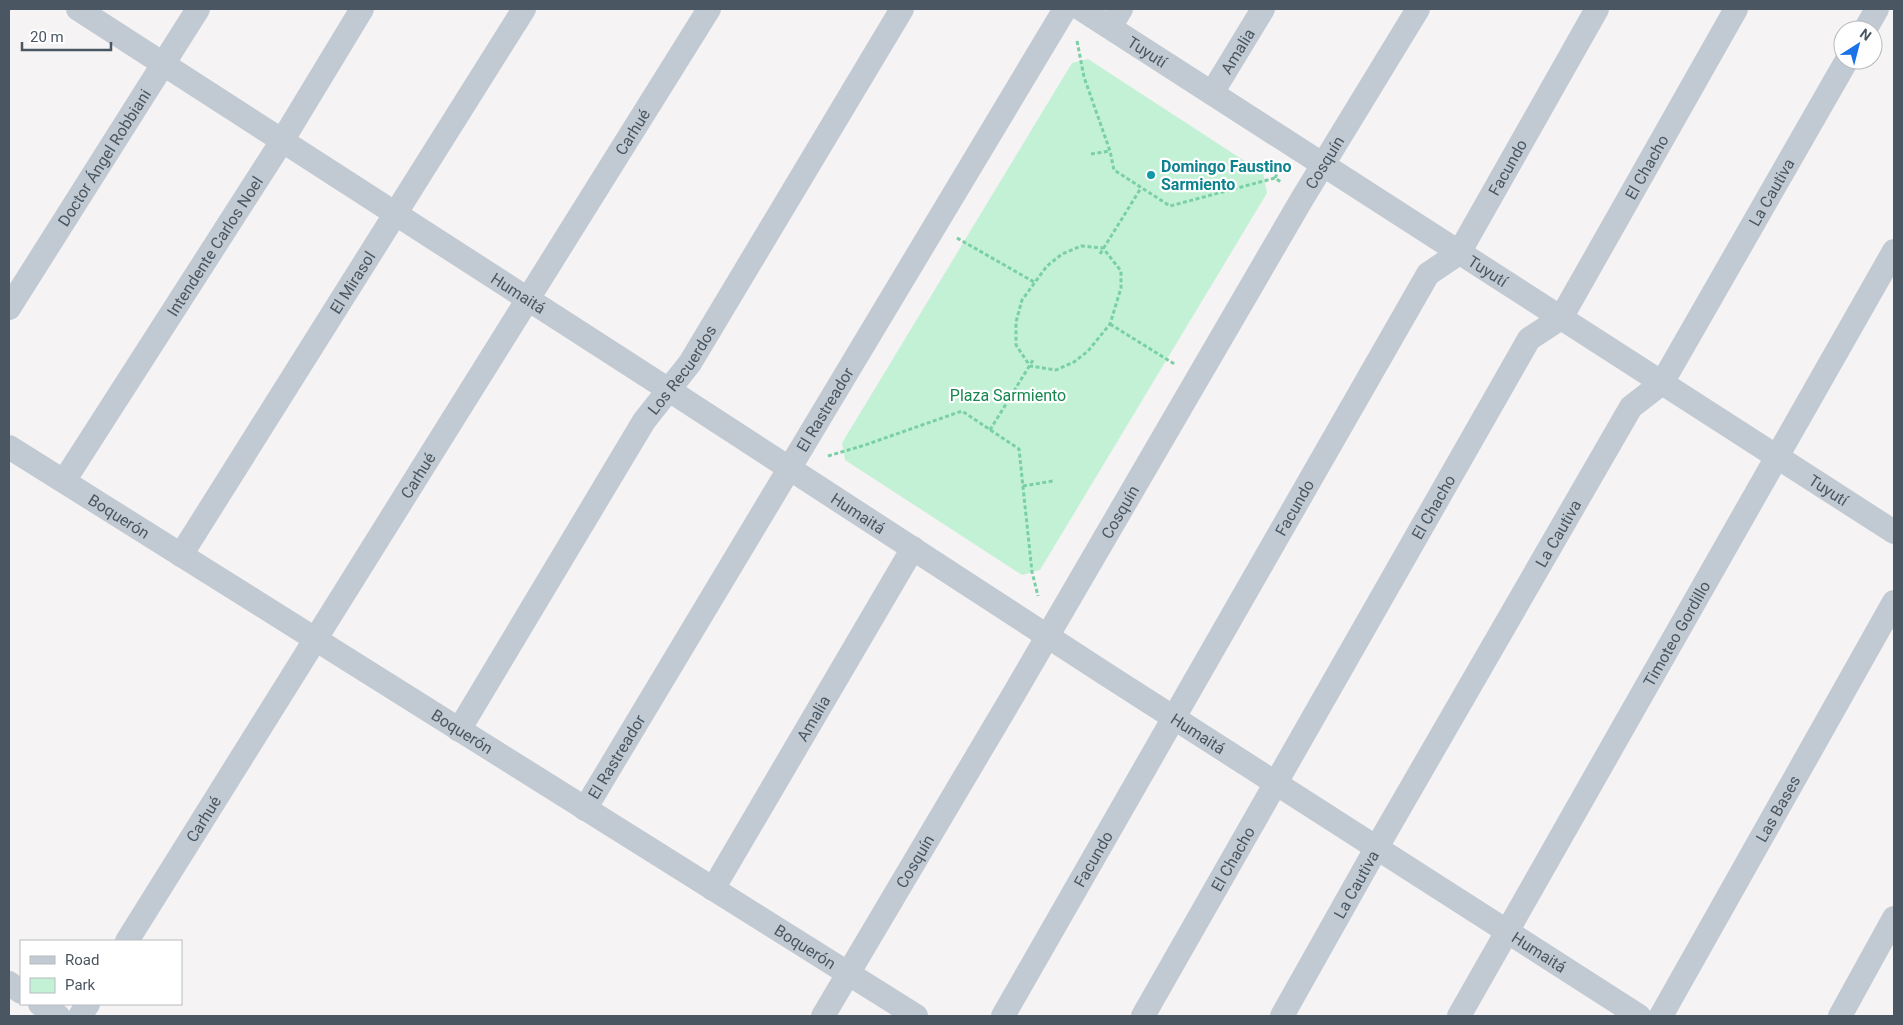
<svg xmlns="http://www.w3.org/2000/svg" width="1903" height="1025" font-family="Roboto,sans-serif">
<rect width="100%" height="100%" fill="#f5f3f3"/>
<!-- green -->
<polygon fill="#c3f1d5" points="1088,59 1263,173 1267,193 1040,570 1022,575 845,460 842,443 1072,63"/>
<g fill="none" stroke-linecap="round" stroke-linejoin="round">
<!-- path -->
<g stroke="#7ad0a6" stroke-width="3" stroke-dasharray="4 2.5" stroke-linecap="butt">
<polyline points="1077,41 1084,77 1110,151 1114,170 1170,206 1275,178 1281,182"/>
<polyline points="1091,154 1110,151"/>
<polyline points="1275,178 1280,167"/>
<polyline points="957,238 1034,282"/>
<polygon points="1081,246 1103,248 1121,271 1121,288 1110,324 1088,351 1074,362 1056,370 1030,366 1016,345 1016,322 1022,300 1047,266 1062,254"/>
<polyline points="1100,254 1141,188"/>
<polyline points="1110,324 1176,365"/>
<polyline points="990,430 1033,360"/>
<polyline points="828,456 865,445 962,411 1019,449 1032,572 1038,596"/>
<polyline points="1023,486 1053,481"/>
</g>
<!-- minor -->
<g stroke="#c1cad2" stroke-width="24">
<path id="s1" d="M78,9L669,390L1104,673L1639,1016"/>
<path id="s2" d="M1081,9L1894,532"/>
<polyline points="1110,27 1121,9"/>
<polyline points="1865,30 1877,9"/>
<path id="s3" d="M1212,93L1263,9"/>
<path id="s4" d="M9,308L198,9"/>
<path id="s5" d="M9,447L916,1016"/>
<path id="s6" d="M64,481L282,141L362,9"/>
<path id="s7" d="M181,555L524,9"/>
<path id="s8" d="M459,730L644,421L690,363L902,9"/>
<path id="s9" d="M585,809L1065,9"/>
<path id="s10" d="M713,889L913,548"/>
<path id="s11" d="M127,941L709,9"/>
<polyline points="9,983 21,992"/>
<polyline points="40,1004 58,1016"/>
<polyline points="80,1016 88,1004"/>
<path id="s12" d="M823,1016L1015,692L1302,199L1418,9"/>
<path id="s13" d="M1003,1016L1428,274L1459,253L1597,9"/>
<path id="s14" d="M1143,1016L1529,339L1561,318L1736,9"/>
<path id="s15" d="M1282,1016L1377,847L1631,407L1662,383L1847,60"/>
<path id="s16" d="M1459,1016L1894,251"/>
<path id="s17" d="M1661,1016L1894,602"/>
<polyline points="1840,1016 1894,918"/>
</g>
</g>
<!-- markers -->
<circle fill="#0f9aa8" stroke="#fff" stroke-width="2" cx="1151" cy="175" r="5"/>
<g text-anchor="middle" stroke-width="4.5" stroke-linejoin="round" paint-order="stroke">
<!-- street labels -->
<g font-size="16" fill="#4a5661" stroke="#fff">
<text dy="6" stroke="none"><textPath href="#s2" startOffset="79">Tuyutí</textPath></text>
<text dy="6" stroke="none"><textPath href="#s3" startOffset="49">Amalia</textPath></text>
<text dy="6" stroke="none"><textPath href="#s11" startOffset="954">Carhué</textPath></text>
<text dy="6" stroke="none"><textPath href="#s4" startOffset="178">Doctor Ángel Robbiani</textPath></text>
<text dy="6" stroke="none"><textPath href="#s12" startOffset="990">Cosquín</textPath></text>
<text dy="6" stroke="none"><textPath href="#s13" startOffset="991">Facundo</textPath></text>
<text dy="6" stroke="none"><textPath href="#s14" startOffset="991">El Chacho</textPath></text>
<text dy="6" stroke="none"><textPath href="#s15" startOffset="961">La Cautiva</textPath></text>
<text dy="6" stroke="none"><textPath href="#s6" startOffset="279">Intendente Carlos Noel</textPath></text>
<text dy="6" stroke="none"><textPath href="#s2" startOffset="484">Tuyutí</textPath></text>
<text dy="6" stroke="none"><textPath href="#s7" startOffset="322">El Mirasol</textPath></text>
<text dy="6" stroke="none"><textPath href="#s1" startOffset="524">Humaitá</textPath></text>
<text dy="6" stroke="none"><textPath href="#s8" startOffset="424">Los Recuerdos</textPath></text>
<text dy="6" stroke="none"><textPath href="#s9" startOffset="466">El Rastreador</textPath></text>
<text dy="6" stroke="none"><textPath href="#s11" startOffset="549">Carhué</textPath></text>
<text dy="6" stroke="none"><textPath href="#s2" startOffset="889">Tuyutí</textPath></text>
<text dy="6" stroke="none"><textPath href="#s14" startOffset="586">El Chacho</textPath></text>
<text dy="6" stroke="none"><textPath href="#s13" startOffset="586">Facundo</textPath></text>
<text dy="6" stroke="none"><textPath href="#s12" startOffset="585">Cosquín</textPath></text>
<text dy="6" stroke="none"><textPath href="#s1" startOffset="929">Humaitá</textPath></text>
<text dy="6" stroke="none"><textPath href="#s5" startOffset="130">Boquerón</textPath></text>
<text dy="6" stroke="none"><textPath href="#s15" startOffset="556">La Cautiva</textPath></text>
<text dy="6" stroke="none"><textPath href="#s16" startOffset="440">Timoteo Gordillo</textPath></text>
<text dy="6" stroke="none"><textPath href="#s10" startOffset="198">Amalia</textPath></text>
<text dy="6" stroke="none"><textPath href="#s5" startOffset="535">Boquerón</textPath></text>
<text dy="6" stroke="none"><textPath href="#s1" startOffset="1334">Humaitá</textPath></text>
<text dy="6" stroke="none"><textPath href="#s9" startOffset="61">El Rastreador</textPath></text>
<text dy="6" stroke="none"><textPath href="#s17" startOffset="238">Las Bases</textPath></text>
<text dy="6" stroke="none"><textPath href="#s11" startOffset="144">Carhué</textPath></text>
<text dy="6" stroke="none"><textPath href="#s14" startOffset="181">El Chacho</textPath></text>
<text dy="6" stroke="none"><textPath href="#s13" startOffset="181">Facundo</textPath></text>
<text dy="6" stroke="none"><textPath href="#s12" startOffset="180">Cosquín</textPath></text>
<text dy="6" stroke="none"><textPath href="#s15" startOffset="151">La Cautiva</textPath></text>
<text dy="6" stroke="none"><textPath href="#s5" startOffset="940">Boquerón</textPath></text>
<text dy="6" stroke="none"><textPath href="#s1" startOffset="1739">Humaitá</textPath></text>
</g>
<!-- culture labels -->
<g font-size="16" font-weight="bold" fill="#0d838f" stroke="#fff" text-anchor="start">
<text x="1161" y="172">Domingo Faustino<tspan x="1161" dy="18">Sarmiento</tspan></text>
</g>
<!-- park labels -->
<g font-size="16" fill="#17864f" stroke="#fff">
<text x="1008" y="401">Plaza Sarmiento</text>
</g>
</g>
<!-- border -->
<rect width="1903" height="1025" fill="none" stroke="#4a5661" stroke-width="20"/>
<!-- legend -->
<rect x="20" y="940" width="162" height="65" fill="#ffffff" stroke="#b7bbc0"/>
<rect x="30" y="956" width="25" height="8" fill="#c1cad2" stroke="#b7bbc0"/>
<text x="65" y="965" font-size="15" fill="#4a5661">Road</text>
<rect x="30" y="978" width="25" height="15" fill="#c3f1d5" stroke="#b7bbc0"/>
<text x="65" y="990" font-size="15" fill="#4a5661">Park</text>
<!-- north arrow -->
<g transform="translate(1858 45) rotate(36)"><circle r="24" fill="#ffffff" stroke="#b7bbc0"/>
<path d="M0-4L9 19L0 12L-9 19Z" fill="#1a73e8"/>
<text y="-8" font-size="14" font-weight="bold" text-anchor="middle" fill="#4a5661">N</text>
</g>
<!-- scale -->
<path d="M22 42v8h89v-8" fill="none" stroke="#4a5661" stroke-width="2.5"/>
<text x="30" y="42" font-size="15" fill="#4a5661" stroke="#ffffff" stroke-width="4" paint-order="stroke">20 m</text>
</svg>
